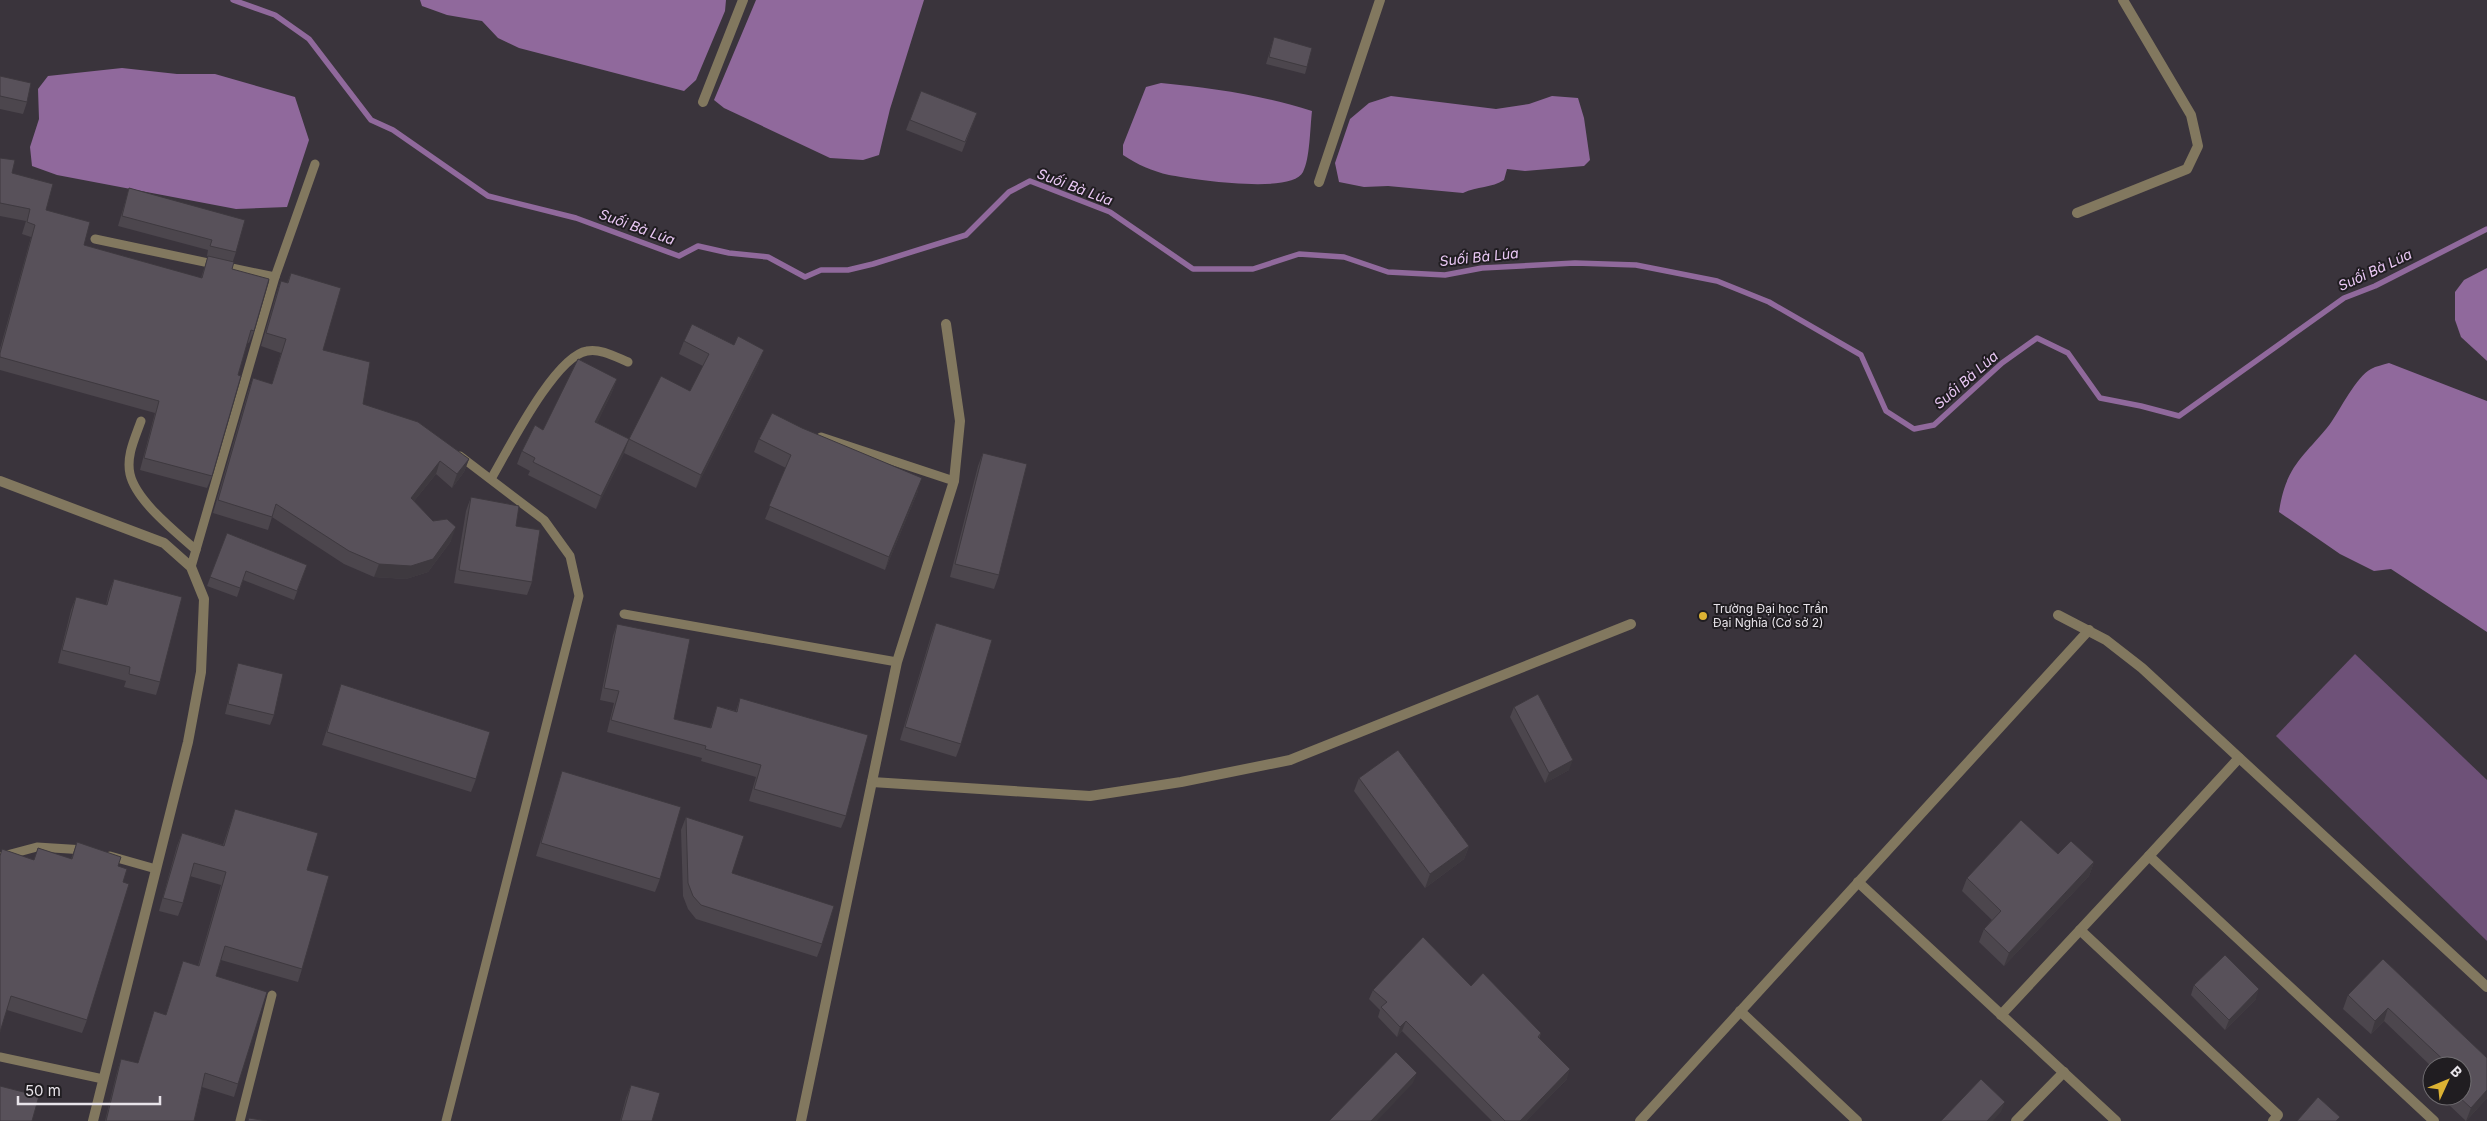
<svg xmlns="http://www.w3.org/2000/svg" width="2487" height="1121" font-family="Inter,sans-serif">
<rect width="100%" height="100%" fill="#3a343c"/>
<!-- green -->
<polygon fill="#6e5178" points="2355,654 2487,780 2487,941 2276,736"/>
<!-- water -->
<g fill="#90699c">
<polygon points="420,0 726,0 725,11 696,80 684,91 519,48 498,38 482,21 447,15 422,6"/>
<polygon points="756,0 924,0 890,109 879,155 863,160 830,158 724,108 714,100"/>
<polygon points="122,68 177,74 215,74 295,97 309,140 287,207 236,209 57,175 32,166 30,147 39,119 38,89 48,76"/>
<path d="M1161,83C1213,88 1262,95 1312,111C1310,128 1310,159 1303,172C1292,195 1192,179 1169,175C1152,171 1138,165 1123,155V145L1146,87Z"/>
<path d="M1391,96L1496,109L1529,104L1552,96L1578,98L1584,118L1590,160L1584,166L1525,171L1507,169L1504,180C1492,188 1477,186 1463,193L1388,186L1364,187L1339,182L1335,163L1350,119L1369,103Z"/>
<polygon points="2487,268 2487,361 2461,337 2455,320 2455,292 2464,280"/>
<path d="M2389,363L2487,401V632L2391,569L2374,571L2340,554L2279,512C2286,465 2303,458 2330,424C2340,410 2356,377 2371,369C2376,366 2383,365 2389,363Z"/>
</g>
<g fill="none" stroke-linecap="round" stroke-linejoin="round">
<!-- stream -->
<polyline stroke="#90699c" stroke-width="5.5" points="233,0 275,15 309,39 371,120 393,130 488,196 576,218 679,256 698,246 729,253 768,257 805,277 821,270 848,270 873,264 966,235 1009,192 1030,181 1110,212 1193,269 1253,269 1299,254 1344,257 1388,272 1445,275 1482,268 1575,263 1636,265 1717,281 1769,302 1861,355 1886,411 1914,429 1934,425 2002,363 2037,338 2068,353 2100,398 2141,406 2179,416 2344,298 2375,286 2487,229"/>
<!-- service -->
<g stroke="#82785f" stroke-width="9">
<polyline points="95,239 275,277"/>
<path d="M141,421C135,438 126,456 130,474C136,501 176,532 196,550"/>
<polyline points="821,437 954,481"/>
<path d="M491,479C508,450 555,356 587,351C600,348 616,357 628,362"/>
<polyline points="191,567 275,277 315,164"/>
<polyline points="624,614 897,662"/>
<polyline points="110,856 156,869"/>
<polyline points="0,857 37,847 85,850"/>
<polyline points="0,1057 103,1079"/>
<polyline points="240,1121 272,995"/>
<polyline points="446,1121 579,596 570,556 544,520 460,456"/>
</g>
<!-- minor -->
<g stroke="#82785f" stroke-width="10">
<polyline points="703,102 743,0"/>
<polyline points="1319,182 1380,0"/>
<polyline points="2077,213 2187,169 2198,146 2191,115 2123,0"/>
<polyline points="0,481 164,543 191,567 204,599 201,672 188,742 93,1121"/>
<polyline points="2058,615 2106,640 2142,668 2487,987"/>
<polyline points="2239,758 2149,856 2434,1121"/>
<polyline points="872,782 1090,796 1181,782 1290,760 1631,624"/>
<polyline points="1858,882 2116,1121"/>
<polyline points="2080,930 2278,1115 2273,1121"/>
<polyline points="1740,1011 1857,1121"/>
<polyline points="2001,1015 2149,856"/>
<polyline points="801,1121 897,662 954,481 960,421 946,324"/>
<polyline points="1640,1121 2089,630"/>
<polyline points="2016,1121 2064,1072"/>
</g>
</g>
<!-- wall -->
<g fill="#4c464d">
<polygon points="1274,37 1307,67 1305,74 1266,64"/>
<polygon points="0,76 27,102 23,114 0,109"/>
<polygon points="921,91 977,113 962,152 906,130"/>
<polygon points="0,158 12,173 46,210 84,245 201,278 208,256 207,256 208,250 118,226 126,199 129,188 236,252 233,261 232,269 254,331 249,343 247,342 212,476 207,488 140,470 155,413 0,370 0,349 31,237 22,234 26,221 0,216"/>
<polygon points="291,273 323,350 363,404 469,459 464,472 452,488 436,474 414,501 451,541 428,572 406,579 374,577 344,564 272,517 268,530 213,513 248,392 253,378 272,384 281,353 261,346 276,295 281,281 287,283"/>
<polygon points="684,341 759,363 696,488 624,453 596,509 528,475 530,471 517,464 522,451 543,430 617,379 612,392 597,423 629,439 690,391 703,366 679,354"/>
<polygon points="759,439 918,491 885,570 765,519 786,468 754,452"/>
<polygon points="983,453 999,575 994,589 950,577 978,466"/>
<polygon points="471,497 516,526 532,582 527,595 454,583 466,511"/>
<polygon points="227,533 307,565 294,600 243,580 237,597 207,586"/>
<polygon points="114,579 160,682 156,695 124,687 126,681 58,663 71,610 76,597 106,605 109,592"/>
<polygon points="936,623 961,744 956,757 900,740 931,636"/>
<polygon points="617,624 674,719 710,728 717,706 736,711 740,698 846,816 841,828 749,801 756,777 701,761 702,758 607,732 614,703 600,700 613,636"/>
<polygon points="238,663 274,715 270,725 225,714 235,673"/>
<polygon points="341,684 476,779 471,792 322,745"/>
<polygon points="1514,707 1569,770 1545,783 1510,717"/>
<polygon points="562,771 660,879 655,892 536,856 558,784"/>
<polygon points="1359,778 1469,846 1464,859 1425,888 1354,791"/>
<polygon points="235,809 307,870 302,969 298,982 221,960 216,976 238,1084 234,1097 202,1087 194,1121 105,1121 117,1072 121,1059 138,1063 154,1011 166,1015 183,961 198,966 221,885 190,876 183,903 178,916 159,911 177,846 182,833 223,845"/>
<polygon points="686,817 732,873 822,944 817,957 696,919 688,909 683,896 681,830"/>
<polygon points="77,842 118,866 123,882 87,1020 82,1033 7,1010 34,860 38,848 71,859"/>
<polygon points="2058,854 2094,862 2089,876 2004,966 1979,942 1984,929 1992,920 1962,891 1967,878"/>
<polygon points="2383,959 2487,1058 2487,1098 2466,1121 2446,1102 2448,1096 2462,1096 2462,1066 2432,1066 2432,1067 2384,1021 2371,1034 2343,1009 2348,995"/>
<polygon points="2194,985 2256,999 2225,1030 2191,995"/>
<polygon points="1471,986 1541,1033 1539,1039 1567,1079 1526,1121 1492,1121 1402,1031 1397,1037 1378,1017 1380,1010 1369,999 1373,990"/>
<polygon points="631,1085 652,1121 620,1121 626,1098"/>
</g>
<!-- shaded-wall -->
<g fill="#3e393f">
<polygon points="764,350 759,363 696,488 701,475"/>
<polygon points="617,379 612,392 591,436 595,422"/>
<polygon points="629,439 624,453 596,509 601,496"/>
<polygon points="469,459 464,472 452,488 457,474"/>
<polygon points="440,461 436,474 406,511 411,498"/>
<polygon points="922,478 918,491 885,570 889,557"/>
<polygon points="456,527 451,541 428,572 406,579 374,577 379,564"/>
<polygon points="1573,760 1569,770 1545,783 1549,773"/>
<polygon points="1469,846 1464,859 1425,888 1430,874"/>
<polygon points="2094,862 2089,876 2004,966 2009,953"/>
<polygon points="2259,989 2256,999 2225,1030 2229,1020"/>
<polygon points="2388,1008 2384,1021 2371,1034 2375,1021"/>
<polygon points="1406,1021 1402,1031 1397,1037 1400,1027"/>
<polygon points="1570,1069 1567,1079 1526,1121 1520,1121"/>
<polygon points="1417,1073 1413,1083 1377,1121 1371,1121"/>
<polygon points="2487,1090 2487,1098 2466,1121 2471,1108"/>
<polygon points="2005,1102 2001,1112 1993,1121 1987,1121"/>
</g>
<!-- building -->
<g fill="#58515a" stroke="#3e393f">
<polygon points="1274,37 1312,48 1307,67 1269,57"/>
<polygon points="0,76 31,83 27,102 0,96"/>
<polygon points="921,91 977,113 965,142 910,120"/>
<polygon points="0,158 15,160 12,173 53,184 46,210 90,222 84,245 202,278 208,256 234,262 232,269 269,279 254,331 251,330 238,375 241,376 212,476 144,458 159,401 0,357 0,353 35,225 27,222 30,209 0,203"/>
<polygon points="129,188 245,220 236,252 210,246 212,240 122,216"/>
<polygon points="291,273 341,288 323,350 370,362 363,404 418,422 469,459 457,474 440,461 411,498 433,521 447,519 456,527 433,559 411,566 379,564 349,551 276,504 272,517 218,500 253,378 272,384 286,339 266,333 281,281 288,283"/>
<polygon points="692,324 734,345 738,336 764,350 701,475 629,439 661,376 690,391 709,354 684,341"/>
<polygon points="578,359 617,379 595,422 629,439 601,496 533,462 535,458 522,451 535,425 543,430"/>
<polygon points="772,413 802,428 922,478 889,557 769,506 791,455 759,439"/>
<polygon points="983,453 1027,464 999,575 955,564"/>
<polygon points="471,497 519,506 516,526 540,530 532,582 459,570"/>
<polygon points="227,533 307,565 297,591 246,571 240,588 210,577"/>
<polygon points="114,579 182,597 160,682 129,674 130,667 62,650 76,597 107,605"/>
<polygon points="936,623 992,640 961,744 905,727"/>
<polygon points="617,624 690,639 674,719 711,728 717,706 737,712 740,698 868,735 846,816 754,789 761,765 705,749 706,746 611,720 619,691 604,688"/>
<polygon points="238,663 283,674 274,715 228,704"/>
<polygon points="341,684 490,732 476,779 327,732"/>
<polygon points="1538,694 1573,760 1549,773 1514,707"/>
<polygon points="1398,750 1469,846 1430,874 1359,778"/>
<polygon points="562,771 681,807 660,879 541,843"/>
<polygon points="235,809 318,833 307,870 329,876 302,969 225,946 216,976 267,992 238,1084 205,1073 194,1121 106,1121 121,1059 138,1063 154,1011 166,1015 183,961 199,966 226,872 194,863 183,903 163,898 182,833 224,846"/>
<polygon points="686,817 744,836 732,873 834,906 822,944 701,905 693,896 688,883"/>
<polygon points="2021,820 2058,854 2071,841 2094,862 2009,953 1984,929 2001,911 1967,878"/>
<polygon points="77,842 121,857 118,866 127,869 123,882 129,884 87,1020 11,996 0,1032 0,856 2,849 34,860 38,848 72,859"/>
<polygon points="1423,937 1471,986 1483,973 1541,1033 1538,1037 1570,1069 1520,1121 1505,1121 1406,1021 1400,1027 1381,1007 1387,1002 1373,990"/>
<polygon points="2225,955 2259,989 2229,1020 2194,985"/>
<polygon points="2383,959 2487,1058 2487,1090 2471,1108 2458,1096 2462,1096 2462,1066 2450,1066 2388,1008 2375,1021 2348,995"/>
<polygon points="1396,1052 1417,1073 1371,1121 1329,1121"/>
<polygon points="1981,1079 2005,1102 1987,1121 1941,1121"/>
<polygon points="631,1085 660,1093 652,1121 621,1121"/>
<polygon points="0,1086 39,1096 32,1121 33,1121 0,1121"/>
<polygon points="2318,1097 2340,1117 2336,1121 2297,1121"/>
<polygon points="249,1118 267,1121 248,1121"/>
</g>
<!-- markers -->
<circle fill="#dcb233" stroke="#201d21" stroke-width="2" cx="1703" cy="616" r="5"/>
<g text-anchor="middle" stroke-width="4" stroke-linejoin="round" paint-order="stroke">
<!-- poi labels -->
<g font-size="12" fill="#e8e4ea" stroke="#201d21" text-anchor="start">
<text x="1713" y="613">Trường Đại học Trần<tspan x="1713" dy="14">Đại Nghĩa (Cơ sở 2)</tspan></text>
</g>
<!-- water labels -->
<g font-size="14" font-style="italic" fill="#ebc9f6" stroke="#201d21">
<text transform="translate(1075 187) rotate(21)" y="5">Suối Bà Lúa</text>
<text transform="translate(637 227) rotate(20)" y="5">Suối Bà Lúa</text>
<text transform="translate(1479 257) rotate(-6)" y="5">Suối Bà Lúa</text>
<text transform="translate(2375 270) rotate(-25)" y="5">Suối Bà Lúa</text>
<text transform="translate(1966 380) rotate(-41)" y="5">Suối Bà Lúa</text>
</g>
</g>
<!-- north arrow -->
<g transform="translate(2447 1081) rotate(46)"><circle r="24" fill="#201d21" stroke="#706d71"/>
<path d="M0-4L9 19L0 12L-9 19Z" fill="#dcb233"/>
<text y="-8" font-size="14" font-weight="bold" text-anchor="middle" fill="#e8e4ea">B</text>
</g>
<!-- scale -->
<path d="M18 1096v8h142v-8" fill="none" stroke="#e8e4ea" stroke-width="2.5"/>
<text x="25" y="1096" font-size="15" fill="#e8e4ea" stroke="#201d21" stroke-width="4" paint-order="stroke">50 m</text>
</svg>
